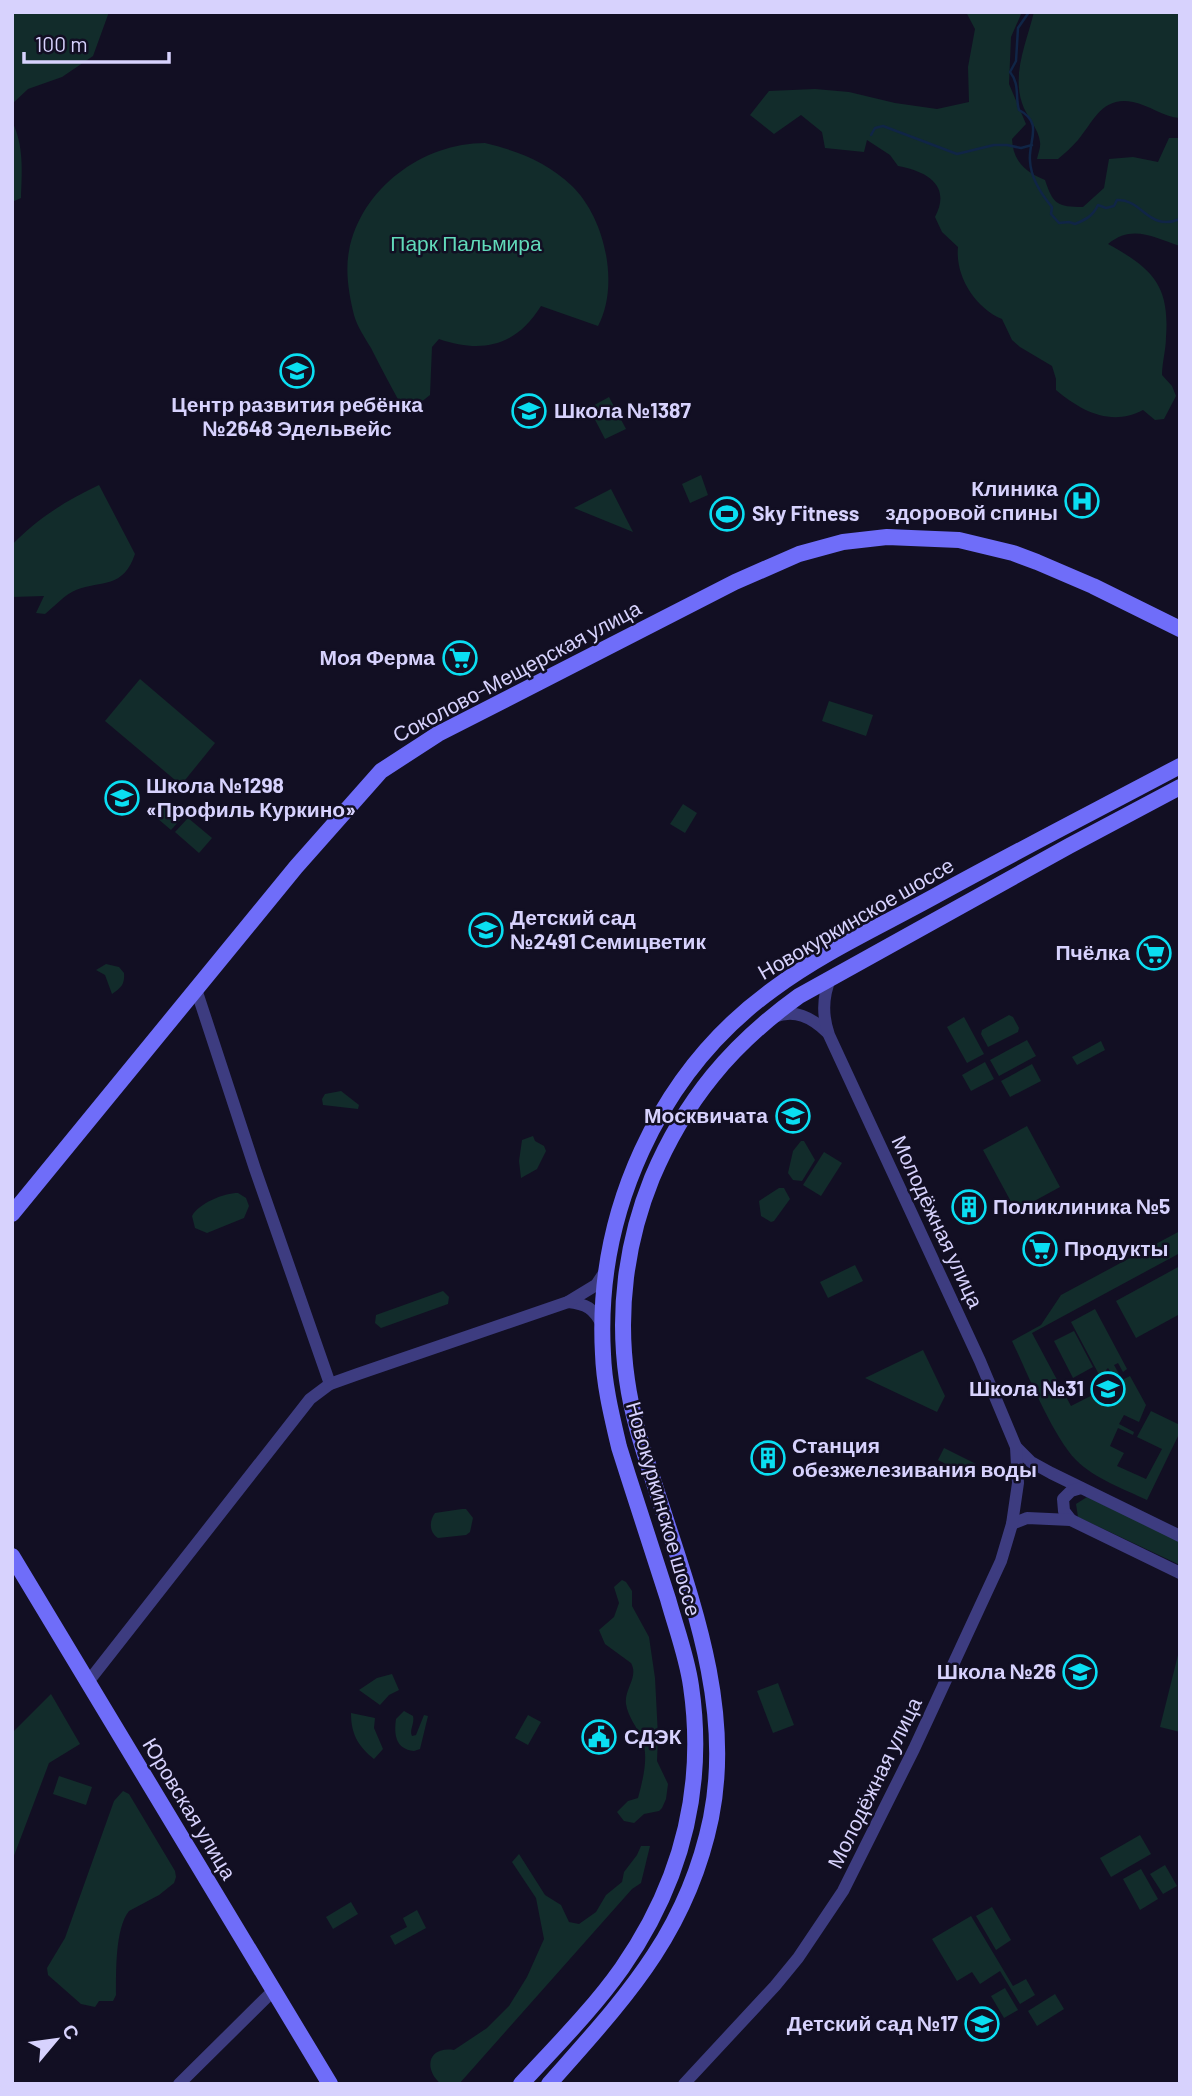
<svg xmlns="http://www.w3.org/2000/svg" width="1192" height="2096" font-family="Barlow,sans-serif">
<rect width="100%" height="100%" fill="#120f23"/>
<!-- green -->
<g fill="#122c2b">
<polygon points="12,12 109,12 93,56 62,77 28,89 12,104"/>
<path d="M966,12H1022L1011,37L1009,84L1026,124L1012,139C1013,161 1025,172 1045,180C1053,204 1057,207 1083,207L1104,188L1109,159L1133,157L1158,162L1169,138H1180V246C1153,237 1132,224 1108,244C1151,268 1170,284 1166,337C1166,350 1162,362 1162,375L1172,386L1176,396L1164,419L1155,420L1143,410C1111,427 1081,411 1056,390V379L1052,366L1020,347L1012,340L1002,319C975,308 955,276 958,247L942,232L935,217C952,185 926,171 898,166L890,155L867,140L864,152L825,148L822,132L801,115L774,134L750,115L769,91L815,89L849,92L895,103L937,109L969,102L968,67L975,29Z"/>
<path d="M1034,12H1180V118C1163,117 1149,105 1133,102C1102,96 1094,121 1078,140C1072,147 1065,153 1058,159H1037C1038,154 1041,147 1040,142C1039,129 1026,116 1022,103C1012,73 1027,41 1034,12Z"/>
<path d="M12,121C24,146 22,170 21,198L12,202Z"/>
<path d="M485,143C518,151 547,162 572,186C605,218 620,285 598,326L541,306C516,346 483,354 439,339L432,347L430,395L406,414C394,392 382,370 371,348C365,338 357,326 354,315C349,295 345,271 349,251C361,188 423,143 485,143Z"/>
<polygon points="609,397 626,429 605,439 589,408"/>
<polygon points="701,475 708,495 690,503 682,484"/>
<path d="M99,485L135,554C123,589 102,580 76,590C65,594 54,607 45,614L36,613L44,596L12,597V545C38,518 67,500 99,485Z"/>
<polygon points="611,489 633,532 574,508"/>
<polygon points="140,679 215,743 181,785 105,721"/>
<polygon points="829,701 873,715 866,736 822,721"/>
<polygon points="159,800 181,819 171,830 150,812"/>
<polygon points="683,804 697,813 685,833 670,824"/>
<polygon points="188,818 212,838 199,853 175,832"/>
<path d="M106,964L119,967L124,973C125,984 121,988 112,994L105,975L96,970Z"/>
<polygon points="1009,1015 1013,1017 1019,1028 1018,1032 988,1047 981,1034 982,1030"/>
<polygon points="964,1017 984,1054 967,1063 947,1027"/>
<polygon points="1027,1040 1036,1056 999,1076 990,1060"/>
<polygon points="1101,1041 1105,1050 1077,1065 1072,1057"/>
<polygon points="985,1062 994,1079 971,1091 962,1075"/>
<polygon points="1032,1064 1041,1081 1010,1097 1001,1081"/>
<polygon points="341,1091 359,1105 358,1109 323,1105 322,1099 325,1094"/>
<polygon points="1027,1126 1060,1187 1016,1211 983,1150"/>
<polygon points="533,1136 535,1141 544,1146 546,1151 537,1169 521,1178 519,1161 522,1140"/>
<polygon points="801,1141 804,1141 815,1160 802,1181 793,1180 788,1173 793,1151"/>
<polygon points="824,1152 842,1163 821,1196 803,1185"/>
<polygon points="779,1188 784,1188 790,1199 774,1221 771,1222 761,1216 759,1201"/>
<path d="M238,1193L246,1198L249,1206L244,1218L207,1233L195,1228L192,1216C199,1203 224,1193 238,1193Z"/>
<path d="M1180,1231V1253L1032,1333L1071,1406L1130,1376L1146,1405L1139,1422L1124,1415L1119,1424L1134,1432L1133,1435L1118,1428L1110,1446L1124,1453L1117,1466L1146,1479L1162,1449L1137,1437L1151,1411L1180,1425V1432L1147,1500C1124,1489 1095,1479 1076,1460C1052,1435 1028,1374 1012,1341L1041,1325L1061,1295Z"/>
<polygon points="855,1265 863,1281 828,1298 820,1282"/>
<polygon points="1180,1266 1180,1314 1136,1338 1116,1301"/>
<polygon points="443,1291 449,1297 448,1304 381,1328 375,1323 376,1315"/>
<polygon points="1095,1309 1127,1369 1123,1372 1118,1363 1114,1365 1119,1374 1114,1377 1108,1368 1106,1370 1110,1378 1103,1382 1071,1322"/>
<polygon points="1074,1331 1093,1367 1073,1378 1054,1341"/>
<polygon points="923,1350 945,1396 937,1412 865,1378"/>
<polygon points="944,1448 976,1464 970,1476 938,1460"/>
<polygon points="1087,1497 1180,1541 1180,1565 1078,1517 1076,1504"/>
<path d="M462,1509H466L473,1518L470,1532L466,1535L438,1538C429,1532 429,1521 435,1513Z"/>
<path d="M622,1580L626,1582L632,1591V1606L649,1637L655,1678L658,1736L657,1761L668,1784L666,1799L662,1808L659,1811L644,1814L634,1823L624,1821L617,1812L628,1801L638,1798C643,1779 649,1757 642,1739C637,1727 628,1717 626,1704C624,1689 639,1677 631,1663L605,1644L599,1630L614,1617L619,1603L614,1587Z"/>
<polygon points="1180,1647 1180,1732 1160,1727"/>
<polygon points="392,1674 399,1690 389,1695 380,1705 359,1690 377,1678"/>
<polygon points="778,1683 794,1725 773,1733 757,1691"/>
<polygon points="51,1694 80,1744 49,1763 12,1861 12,1733"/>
<path d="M404,1711L413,1716C415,1723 409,1730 412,1736L416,1735L424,1715L428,1716L420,1749L414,1751C395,1749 394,1734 396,1719Z"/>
<path d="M351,1713L375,1718L374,1728L383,1749L374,1759C358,1746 351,1734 351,1713Z"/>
<polygon points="528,1715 541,1722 528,1745 515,1738"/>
<polygon points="59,1776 92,1787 86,1805 53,1794"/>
<path d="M123,1791L129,1794L175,1871L176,1877L174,1883L159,1895L129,1911C115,1928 116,1973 116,1995L113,2001H99L95,2007L81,2004L48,1975L47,1968L65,1938L114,1801Z"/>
<polygon points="1140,1835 1151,1854 1111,1877 1100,1858"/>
<path d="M641,1846H650L641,1883L632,1889L459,2084H441C423,2069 428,2046 454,2050L487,2028L509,2006L527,1977L544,1939L536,1898L512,1862L519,1854L545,1895L561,1905L569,1922L579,1924L596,1912L606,1895L622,1882L624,1872L637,1855Z"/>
<polygon points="1165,1865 1177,1886 1163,1894 1150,1874"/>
<polygon points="1141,1869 1158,1899 1140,1910 1123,1879"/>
<polygon points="351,1902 358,1914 333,1929 326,1917"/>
<polygon points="992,1907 1011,1940 996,1950 976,1916"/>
<polygon points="417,1910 426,1928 395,1945 390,1936 407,1927 403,1918"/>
<polygon points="971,1916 1013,1986 1026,1979 1035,1995 1020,2004 1000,1971 980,1984 972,1972 957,1981 932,1939"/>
<polygon points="1005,1988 1018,2010 1004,2018 991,1996"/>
<polygon points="1055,1994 1064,2009 1037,2026 1028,2011"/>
</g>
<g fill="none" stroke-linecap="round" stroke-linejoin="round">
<!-- stream -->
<g stroke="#102546" stroke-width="2.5">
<path d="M1029,12L1018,28L1016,61L1010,72C1020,84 1015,97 1019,110C1044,123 1028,141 1030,161C1031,179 1041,194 1052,207L1051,214L1059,223L1069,222L1075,224C1085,220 1093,216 1098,205L1106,208L1114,206L1117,200C1143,199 1148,232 1180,219"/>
<polyline points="871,135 875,128 883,126 957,154 994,145 1007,145 1021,148 1032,145"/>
</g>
<!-- street -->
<g stroke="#3d3c80" stroke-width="12">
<polyline points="196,989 255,1169 330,1384"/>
<path d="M774,1017C795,1009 811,1017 827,1032"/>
<path d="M568,1302C586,1304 594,1308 602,1325"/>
<polyline points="1016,1447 1031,1462 1051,1473 1180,1536"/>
<polyline points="1071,1520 1064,1511 1063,1499 1071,1491 1081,1488"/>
<polyline points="1012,1524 1027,1518 1071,1520 1180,1573"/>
<polyline points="88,1682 310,1399 330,1384 358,1374 568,1302 596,1285 606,1270"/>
<polyline points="179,2084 274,1990"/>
<path d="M684,2084L775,1986L798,1958L843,1891L914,1749L1001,1561L1012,1524L1018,1483L1016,1447L980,1361L829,1035C822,1015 822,997 831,977"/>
</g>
<!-- secondary -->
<g stroke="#6f6df9" stroke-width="16">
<polyline points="12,1214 296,867 381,771 438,734 735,582 799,554 843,542 887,537 959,540 1013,553 1037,562 1093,586 1180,629"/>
<polyline points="12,1556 330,2084"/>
<path d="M521,2084C556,2046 593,2009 622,1968C681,1883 706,1789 691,1686C687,1657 676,1628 668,1599C652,1549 635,1498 619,1447C612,1417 604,1385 603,1354C595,1214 658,1073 772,990C823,952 881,926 937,895C1017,851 1099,809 1180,766"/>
<path d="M549,2084C624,1999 687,1934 711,1818C734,1704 689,1593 655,1486C644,1452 632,1417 627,1380C617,1312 626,1242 652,1178C685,1100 731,1045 799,996L1069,846L1180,787"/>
</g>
</g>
<!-- icons -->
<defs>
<symbol id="school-ring" viewBox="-11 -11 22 22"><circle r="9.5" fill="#120f23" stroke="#0adef2" stroke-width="1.5"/><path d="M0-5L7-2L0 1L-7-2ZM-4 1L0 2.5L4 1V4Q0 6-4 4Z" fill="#0adef2"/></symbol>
<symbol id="hospital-ring" viewBox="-11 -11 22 22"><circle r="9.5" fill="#120f23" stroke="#0adef2" stroke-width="1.5"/><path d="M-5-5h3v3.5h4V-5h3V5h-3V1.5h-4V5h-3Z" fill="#0adef2"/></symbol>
<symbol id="stadium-ring" viewBox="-11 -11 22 22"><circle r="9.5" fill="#120f23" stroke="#0adef2" stroke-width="1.5"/><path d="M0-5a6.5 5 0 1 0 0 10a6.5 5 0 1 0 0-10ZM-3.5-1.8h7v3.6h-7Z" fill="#0adef2"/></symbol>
<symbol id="supermarket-ring" viewBox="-11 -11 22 22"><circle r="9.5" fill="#120f23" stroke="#0adef2" stroke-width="1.5"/><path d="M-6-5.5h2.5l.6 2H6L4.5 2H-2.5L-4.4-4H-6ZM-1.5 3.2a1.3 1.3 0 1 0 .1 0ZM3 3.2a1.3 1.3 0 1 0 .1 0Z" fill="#0adef2"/></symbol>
<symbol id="building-ring" viewBox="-11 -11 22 22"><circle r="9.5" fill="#120f23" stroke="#0adef2" stroke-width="1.5"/><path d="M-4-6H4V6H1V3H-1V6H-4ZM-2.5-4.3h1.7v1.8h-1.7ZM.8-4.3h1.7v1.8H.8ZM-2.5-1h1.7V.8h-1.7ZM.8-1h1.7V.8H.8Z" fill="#0adef2"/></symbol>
<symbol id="civic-ring" viewBox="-11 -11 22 22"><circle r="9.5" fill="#120f23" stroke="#0adef2" stroke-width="1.5"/><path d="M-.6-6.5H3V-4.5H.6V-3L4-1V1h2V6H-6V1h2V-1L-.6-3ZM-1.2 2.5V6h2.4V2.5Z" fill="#0adef2"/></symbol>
</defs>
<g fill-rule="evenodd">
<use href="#school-ring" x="278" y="352" width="38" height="38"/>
<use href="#school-ring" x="510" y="392" width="38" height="38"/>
<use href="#hospital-ring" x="1063" y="482" width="38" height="38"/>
<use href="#stadium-ring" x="708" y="495" width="38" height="38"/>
<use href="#supermarket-ring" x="441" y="639" width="38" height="38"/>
<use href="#school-ring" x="103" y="779" width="38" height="38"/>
<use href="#school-ring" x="467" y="911" width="38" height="38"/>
<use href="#supermarket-ring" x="1135" y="934" width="38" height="38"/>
<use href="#school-ring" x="774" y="1097" width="38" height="38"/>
<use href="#building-ring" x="950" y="1188" width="38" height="38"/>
<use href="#supermarket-ring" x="1021" y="1230" width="38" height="38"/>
<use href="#school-ring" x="1089" y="1370" width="38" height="38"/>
<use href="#building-ring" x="749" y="1439" width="38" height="38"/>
<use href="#school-ring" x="1061" y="1653" width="38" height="38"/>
<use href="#civic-ring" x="580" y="1718" width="38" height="38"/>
<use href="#school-ring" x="963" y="2005" width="38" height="38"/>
</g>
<g text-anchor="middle" stroke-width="5" stroke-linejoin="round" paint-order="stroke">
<!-- park labels -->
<g font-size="21" fill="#61daba" stroke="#120f23">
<text x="466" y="251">Парк Пальмира</text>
</g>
<!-- poi labels -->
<g font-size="21" font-weight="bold" fill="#d7d2fd" stroke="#120f23" text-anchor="start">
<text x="297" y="412" text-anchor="middle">Центр развития ребёнка<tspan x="297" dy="24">№2648 Эдельвейс</tspan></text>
<text x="554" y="418">Школа №1387</text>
<text x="1058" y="496" text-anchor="end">Клиника<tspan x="1058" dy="24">здоровой спины</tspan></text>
<text x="752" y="521">Sky Fitness</text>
<text x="435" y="665" text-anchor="end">Моя Ферма</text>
<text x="146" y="793">Школа №1298<tspan x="146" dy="24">«Профиль Куркино»</tspan></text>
<text x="510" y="925">Детский сад<tspan x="510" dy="24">№2491 Семицветик</tspan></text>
<text x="1130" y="960" text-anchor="end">Пчёлка</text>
<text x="768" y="1123" text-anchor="end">Москвичата</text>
<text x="993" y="1214">Поликлиника №5</text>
<text x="1064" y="1256">Продукты</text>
<text x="1084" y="1396" text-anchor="end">Школа №31</text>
<text x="792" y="1453">Станция<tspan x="792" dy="24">обезжелезивания воды</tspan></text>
<text x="1056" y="1679" text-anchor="end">Школа №26</text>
<text x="624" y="1744">СДЭК</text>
<text x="958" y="2031" text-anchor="end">Детский сад №17</text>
</g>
<!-- street labels -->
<g font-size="21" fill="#d7d2fd" stroke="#120f23">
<text transform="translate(517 672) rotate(-28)" y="7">Соколово-Мещерская улица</text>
<text transform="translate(856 919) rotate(-30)" y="7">Новокуркинское шоссе</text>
<text transform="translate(937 1222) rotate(65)" y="7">Молодёжная улица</text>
<text transform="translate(663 1509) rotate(74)" y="7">Новокуркинское шоссе</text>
<text transform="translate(875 1783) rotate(-64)" y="7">Молодёжная улица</text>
<text transform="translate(189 1809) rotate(59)" y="7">Юровская улица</text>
</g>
</g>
<!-- border -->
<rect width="1192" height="2096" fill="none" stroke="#d7d2fd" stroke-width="28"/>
<!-- north arrow -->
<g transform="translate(56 2040) rotate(61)" stroke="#120f23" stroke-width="5" paint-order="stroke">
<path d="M0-5L12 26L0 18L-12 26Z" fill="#d7d2fd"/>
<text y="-10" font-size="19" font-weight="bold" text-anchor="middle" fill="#d7d2fd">С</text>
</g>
<!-- scale -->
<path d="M24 52v10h145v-10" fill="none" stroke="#d7d2fd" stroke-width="3.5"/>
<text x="35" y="52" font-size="21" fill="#d7d2fd" stroke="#120f23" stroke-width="5" paint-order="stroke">100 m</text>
</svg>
